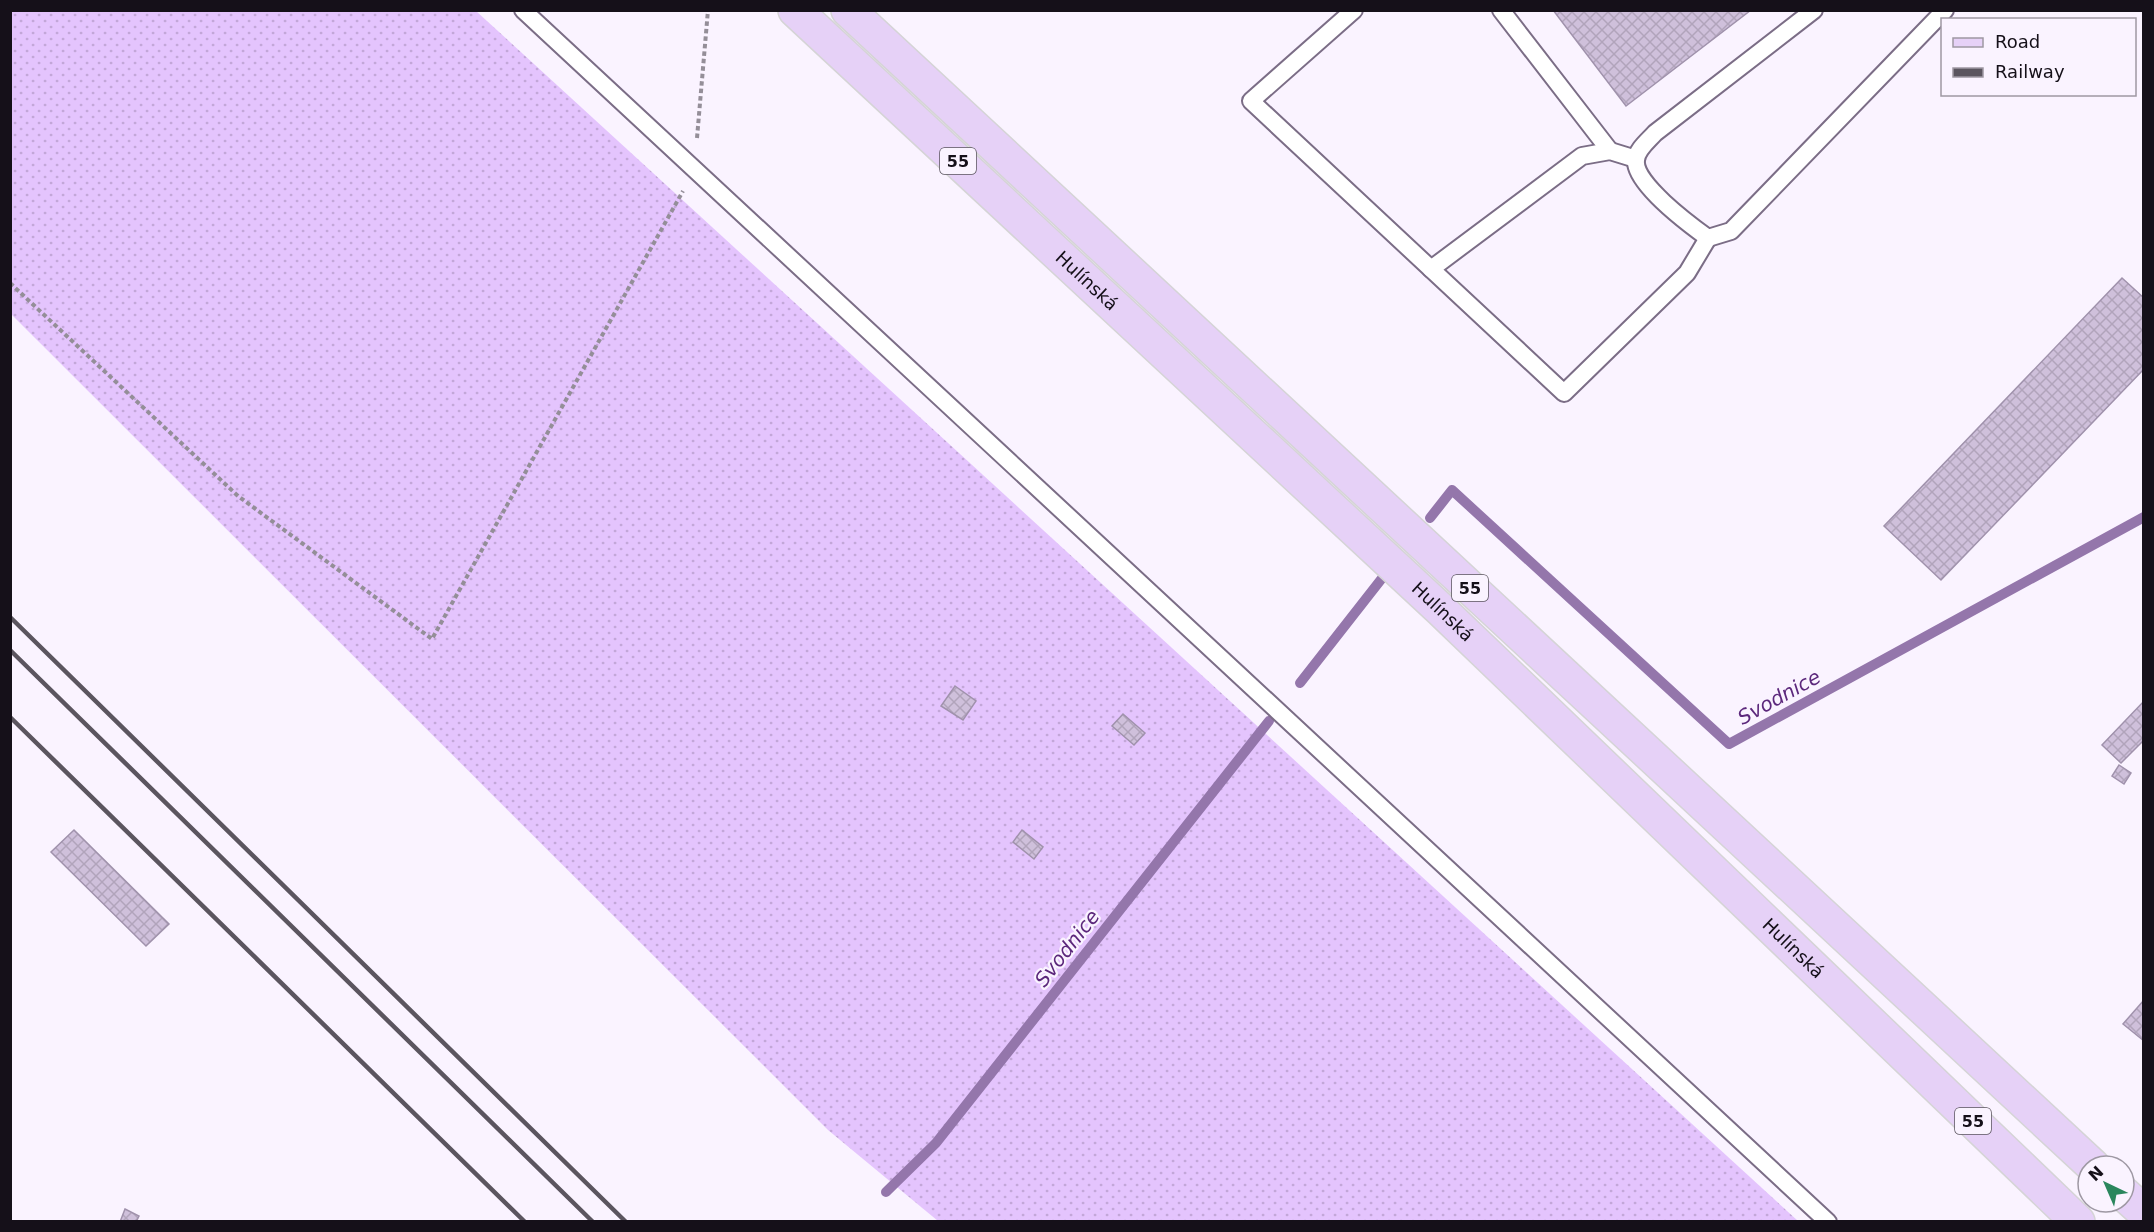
<svg xmlns="http://www.w3.org/2000/svg" width="2154" height="1232" font-family="'DejaVu Sans',sans-serif">
<defs>
<pattern id="grass-dots" width="8" height="8" patternUnits="userSpaceOnUse" patternTransform="scale(1.5)"><rect width="8" height="8" fill="#e4c4fd"/><path d="M2 2h.1M6 6h.1" fill="none" stroke="#c3a7d8" stroke-width="1.8" stroke-linecap="round"/></pattern>
<pattern id="building-cross-hatch" width="8" height="8" patternUnits="userSpaceOnUse" patternTransform="scale(1.5)"><rect width="8" height="8" fill="#cfc0db"/><path d="M0 0l8 8M0 8l8-8" fill="none" stroke="#b1a4bb"/></pattern>
</defs>
<rect width="100%" height="100%" fill="#faf3ff"/>
<!-- grass -->
<polygon fill="url(#grass-dots)" points="10,11 476,11 1798,1221 938,1221 828,1130 11,314"/>
<g fill="none" stroke-linecap="round" stroke-linejoin="round">
<!-- stream -->
<g stroke="#9476ab" stroke-width="10">
<polyline points="1430,518 1452,490 1729,744 2144,517"/>
<polyline points="1300,683 1383,577"/>
<polyline points="886,1192 936,1143 1269,721"/>
</g>
</g>
<!-- building -->
<g fill="url(#building-cross-hatch)" stroke="#a092ac" stroke-width="1.5">
<polygon points="1553,10 1751,10 1626,106"/>
<polygon points="2122,278 2144,298 2144,369 1941,580 1884,526"/>
<polygon points="955,686 976,701 963,720 941,706"/>
<polygon points="2144,701 2144,740 2121,763 2102,745"/>
<polygon points="1123,714 1145,733 1134,745 1112,726"/>
<polygon points="2119,765 2131,773 2124,784 2112,776"/>
<polygon points="74,830 169,924 146,946 51,852"/>
<polygon points="1022,830 1043,847 1034,859 1013,842"/>
<polygon points="2144,1000 2144,1041 2123,1024"/>
<polygon points="125,1209 139,1216 136,1222 120,1222"/>
</g>
<g fill="none" stroke-linecap="round" stroke-linejoin="round">
<defs>
<g id="lane">
<polyline points="523,10 1828,1222"/>
<polyline points="1354,10 1251,101 1564,393 1687,273 1708,238"/>
<polyline points="1501,10 1610,151"/>
<path d="M1814,10L1655,133C1648,141 1637,149 1636,160C1633,183 1690,225 1708,238L1731,231L1945,10"/>
<polyline points="1431,269 1582,156 1610,151 1636,159"/>
</g>
<g id="primary">
<path id="s1" d="M795,10L1440,609L2078,1222"/>
<polyline points="848,10 2093,1166"/>
<polyline points="2124,1194 2144,1212"/>
</g>
</defs>
<!-- lane casing -->
<use href="#lane" stroke="#7b6d86" stroke-width="20"/>
<!-- primary casing -->
<use href="#primary" stroke="#d5d4d6" stroke-width="36"/>
<!-- path -->
<g stroke="#948e98" stroke-width="4" stroke-dasharray="4.5 3" stroke-linecap="butt">
<polyline points="697,138 708,10"/>
<polyline points="10,283 238,496 432,639 683,191"/>
</g>
<!-- lane -->
<use href="#lane" stroke="#fff" stroke-width="16"/>
<!-- primary -->
<use href="#primary" stroke="#e6d1f7" stroke-width="33"/>
<!-- rail -->
<g stroke="#5b555f" stroke-width="4.5">
<polyline points="10,617 626,1222"/>
<polyline points="10,650 593,1222"/>
<polyline points="10,717 525,1222"/>
</g>
</g>
<g text-anchor="middle" stroke-width="4.5" stroke-linejoin="round" paint-order="stroke">
<!-- shield labels -->
<g fill="#faf3ff" stroke="#5a545e" stroke-width="1.5">
<rect x="940" y="148" width="36" height="26" rx="4.5"/>
<rect x="1452" y="575" width="36" height="26" rx="4.5"/>
<rect x="1955" y="1108" width="36" height="26" rx="4.5"/>
</g>
<g font-size="16" font-weight="bold" fill="#151019">
<text x="958" y="167">55</text>
<text x="1470" y="594">55</text>
<text x="1973" y="1127">55</text>
</g>
<!-- street labels -->
<g font-size="18" fill="#151019" stroke="#faf3ff">
<text dy="6" stroke="none"><textPath href="#s1" startOffset="398">Hulínská</textPath></text>
<text dy="6" stroke="none"><textPath href="#s1" startOffset="884">Hulínská</textPath></text>
<text dy="6" stroke="none"><textPath href="#s1" startOffset="1370">Hulínská</textPath></text>
</g>
<!-- water labels -->
<g font-size="20" font-style="italic" fill="#5c287c" stroke="#faf3ff">
<text transform="translate(1779 697) rotate(-29)" y="7">Svodnice</text>
<text transform="translate(1067 948) rotate(-52)" y="7">Svodnice</text>
</g>
</g>
<!-- border -->
<rect width="2154" height="1232" fill="none" stroke="#151019" stroke-width="24"/>
<!-- legend -->
<rect x="1941" y="18" width="195" height="78" fill="#faf3ff" stroke="#9e98a3" stroke-width="1.5"/>
<rect x="1953" y="38" width="30" height="9" fill="#e6d1f7" stroke="#9e98a3" stroke-width="1.5"/>
<text x="1995" y="48" font-size="18" fill="#151019">Road</text>
<rect x="1953" y="68" width="30" height="9" fill="#5b555f" stroke="#9e98a3" stroke-width="1.5"/>
<text x="1995" y="78" font-size="18" fill="#151019">Railway</text>
<!-- north arrow -->
<g transform="translate(2106 1184) rotate(316)"><circle r="28" fill="#faf3ff" stroke="#9e98a3" stroke-width="1.5"/>
<path d="M0-4.5L10 22L0 15L-10 22Z" fill="#2a865d"/>
<text y="-9" font-size="16" font-weight="bold" text-anchor="middle" fill="#151019">N</text>
</g>
</svg>
